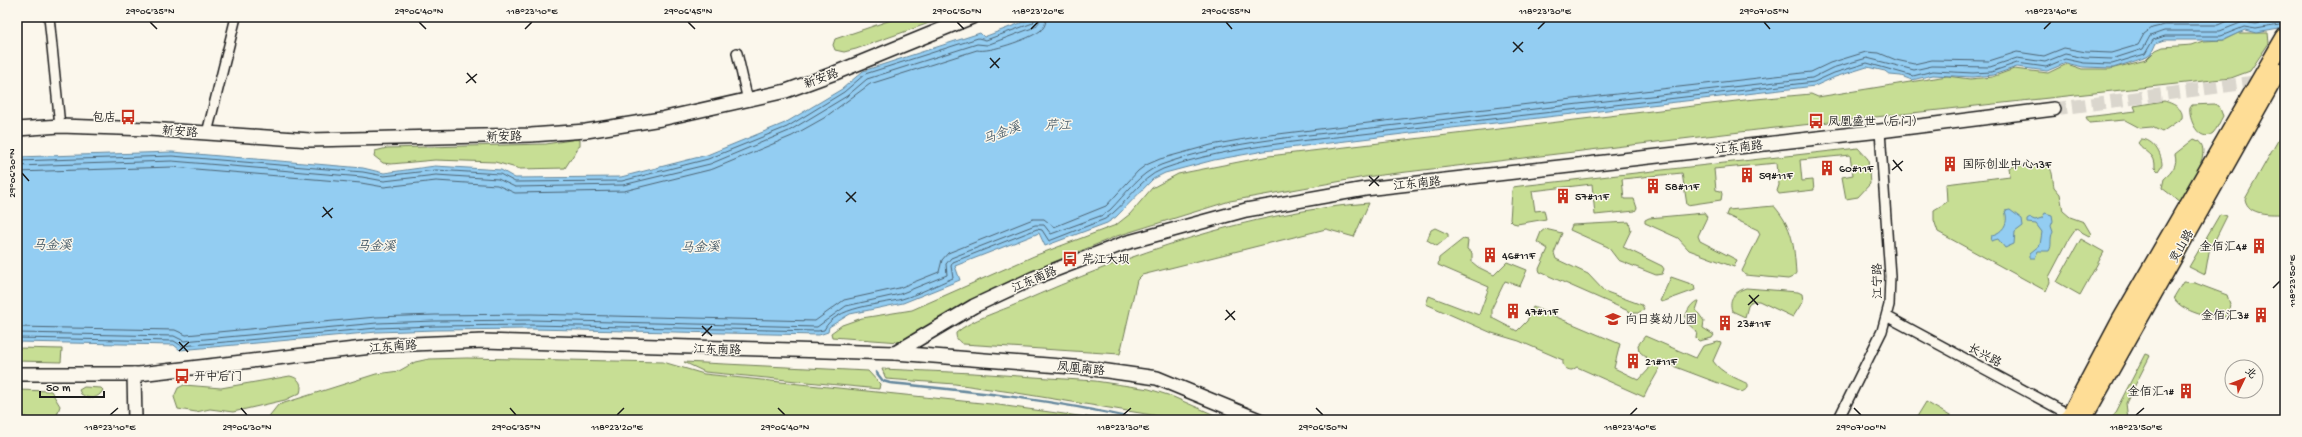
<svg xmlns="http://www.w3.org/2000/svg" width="2302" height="437" font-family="'Gochi Hand','LXGW WenKai TC',sans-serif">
<rect width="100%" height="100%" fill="#fbf7ec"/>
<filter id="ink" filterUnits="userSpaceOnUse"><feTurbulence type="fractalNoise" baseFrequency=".025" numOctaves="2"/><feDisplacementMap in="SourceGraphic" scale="8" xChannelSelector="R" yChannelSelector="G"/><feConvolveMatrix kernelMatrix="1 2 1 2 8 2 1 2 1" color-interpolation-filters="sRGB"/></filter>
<g filter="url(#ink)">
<!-- green -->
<g fill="#c7de94" stroke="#727d58">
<polygon points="900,17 946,17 856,49 844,52 835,50 833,45 835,39"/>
<polygon points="2238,33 2268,33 2269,43 2250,71 2231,78 1757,130 1365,177 1230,201 1117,236 1044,266 960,307 900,342 832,337 831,333 842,325 862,318 912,310 1034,256 1116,225 1130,214 1152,188 1178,174 1269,156 1745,100 1811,94 1818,97 1947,76 1970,79 1992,77 2014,69 2048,73 2067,64 2082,69 2110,69 2146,60 2156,50 2163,47 2192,45 2203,41 2224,40"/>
<path d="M2164,101C2172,103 2184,108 2182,118L2162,132L2152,127L2140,128L2125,120L2089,123L2086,117L2136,111L2134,106Z"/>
<path d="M2214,104L2219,106L2223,116C2220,121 2217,129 2213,133C2199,144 2188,118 2190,108L2192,105Z"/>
<path d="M2285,128V214C2271,214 2248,216 2245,199Z"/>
<polygon points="577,139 580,140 580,145 565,168 520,169 495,162 435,160 391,164 383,163 374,156 375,151 387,148 546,144"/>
<path d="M2141,139C2153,139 2162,154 2162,165L2158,171L2155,168C2156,153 2145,153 2138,143Z"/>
<path d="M2194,139C2218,146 2187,189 2180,202L2162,188L2164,179C2172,172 2178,165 2175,154Z"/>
<polygon points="1858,148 1868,159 1870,184 1858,197 1846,199 1842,177 1853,175 1850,155 1800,160 1802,181 1813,180 1814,190 1779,194 1777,191 1779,185 1777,163 1714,169 1716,190 1721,191 1722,194 1721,200 1687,205 1682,173 1622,179 1624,199 1634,199 1637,208 1635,211 1595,215 1592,184 1532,191 1535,211 1544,210 1546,219 1517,224 1513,223 1510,220 1512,191 1513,187 1520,186"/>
<path d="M2046,163C2054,171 2052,177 2054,187L2060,194L2063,211L2070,217L2084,222L2091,234L2089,236L2076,229L2069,239L2049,277L2050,282L2046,291L1938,232L1934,220V210L1947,202L1946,184L2010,176L2009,167Z"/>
<path d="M1369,203L1354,237L1326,229L1142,275L1137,280L1120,354L963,344C958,341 956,339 956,333C970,320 1001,311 1019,303C1129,254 1248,212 1369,203Z"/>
<path d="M1774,206C1793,228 1794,245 1796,273L1793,277L1788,279L1745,275L1742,271L1760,234L1758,230L1726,215L1728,210Z"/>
<polygon points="1704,213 1707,217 1698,236 1700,241 1737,260 1734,267 1689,250 1678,238 1645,223 1645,220 1649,218"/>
<polygon points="2220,214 2227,216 2209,252 2205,275 2189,267"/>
<polygon points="1629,222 1631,230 1623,247 1662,266 1664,269 1662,274 1656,275 1618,260 1608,247 1570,230 1572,225"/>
<polygon points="1435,228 1448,234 1448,237 1437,246 1427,240 1431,230"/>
<polygon points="1545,229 1562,233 1554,253 1556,259 1588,274 1604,291 1642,305 1644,309 1638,313 1633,313 1540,272 1539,269 1548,249 1537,242 1541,232"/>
<path d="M1463,239L1468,240L1467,249L1472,253V262L1478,267L1494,275L1507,262L1527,270L1520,286L1505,281L1492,308V318L1517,331L1527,321L1533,307L1620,344L1614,368L1639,380L1649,369L1648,359L1639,351L1638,345L1645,336L1696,358L1703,346L1718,342L1721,343L1713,361C1721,373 1736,378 1748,384V388L1742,392L1665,363L1661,364C1657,376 1649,385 1644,397L1577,367L1572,370C1566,370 1562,366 1563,360L1519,341L1492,333L1426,304L1429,296L1479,315L1489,287L1438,265L1439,258Z"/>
<polygon points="2081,239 2104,252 2080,295 2057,282"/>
<polygon points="1671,277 1694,285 1695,290 1662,302 1660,301"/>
<path d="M2183,282L2195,283L2227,295L2230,304L2228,315C2219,323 2176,310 2174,297Z"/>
<path d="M1746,288L1798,292L1802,294L1803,301L1793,317L1759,301H1752L1748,306L1745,317L1732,311C1728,298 1735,292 1746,288Z"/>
<path d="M1697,301H1699L1696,310L1704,321L1703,328L1714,335L1712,338L1699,341L1696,338L1697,332L1685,321C1685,314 1690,304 1697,301Z"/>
<polygon points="17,348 62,349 61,362 17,361"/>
<polygon points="2145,354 2150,356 2126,403 2128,420 2111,420"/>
<polygon points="467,358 663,362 704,374 991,404 1108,420 266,420 278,405 376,374 399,371 415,362 429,359"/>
<polygon points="684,362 868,371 880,384 879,389 705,372"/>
<polygon points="882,369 973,373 1095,381 1149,389 1171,396 1226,420 1183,420 1011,392 955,384 886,379"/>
<path d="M290,376C299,378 303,384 300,393L285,400L233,412L210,409L196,412L178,409L174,397L178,388L184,385L221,388Z"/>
<path d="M84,387L101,388L103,390C98,399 90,400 81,394L79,390Z"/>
<path d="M17,390L51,391L60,406L56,418C49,413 45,418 38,420C32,422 22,415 17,411Z"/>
<polygon points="1926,402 1957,420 1915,420"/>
</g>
<!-- water -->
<g fill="#93cdf2" stroke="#63869c">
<polygon points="1036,17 2285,17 2285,28 2256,33 2245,30 2223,40 2165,40 2156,43 2151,54 2147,57 2113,68 2083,67 2066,63 2047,71 2017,67 1993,75 1973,77 1933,75 1912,80 1901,76 1890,75 1885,71 1867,67 1835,77 1815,86 1452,128 1264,151 1214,160 1165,173 1153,179 1116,217 1107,223 1045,246 1039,233 955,266 960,280 903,303 850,314 829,327 828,332 819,335 531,329 436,330 377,332 180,350 174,345 17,342 17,157 172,152 363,168 384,173 435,166 501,170 515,178 621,177 707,155 785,123 842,89 863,71 980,33 984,37"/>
<path d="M2010,210L2022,219L2023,226L2015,232L2014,244L2005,248L1998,239L1991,241L1992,235C2004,232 2009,222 2005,211Z"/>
<path d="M2045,213L2052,215L2053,221L2051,226L2053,232C2049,239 2053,245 2049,251H2038L2035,258H2030V253L2040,245L2042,232L2036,224L2027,223V220L2030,218L2035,220L2042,218Z"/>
</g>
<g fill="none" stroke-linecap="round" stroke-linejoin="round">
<!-- shore -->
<g stroke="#4c6372" stroke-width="1">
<polyline points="17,161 172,156 363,172 384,176 436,170 500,174 515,182 622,181 708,159 787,127 844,92 865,74 978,38 986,40 1033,23 1035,17"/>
<polyline points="17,166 172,161 362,177 384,181 436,175 498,179 515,187 623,185 710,164 789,131 847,96 867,79 977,44 987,45 1035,27 1039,22 1040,17"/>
<path d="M17,172L172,167L361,183L384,187L436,181L497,185L515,193L624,191L713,169L792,136L824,118L870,84L977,50C989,53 1029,39 1040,31C1045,27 1046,23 1046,17"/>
<polyline points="17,327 175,330 186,335 376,317 435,315 531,314 815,321 844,300 899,288 939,272 942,260 948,253 1033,219 1044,219 1054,227 1106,206 1138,171 1146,165 1160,159 1211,145 1262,136 1450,113 1811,72 1830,63 1866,52 1879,53 1896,60 1914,64 1932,60 1989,61 2017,52 2044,56 2064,48 2086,52 2111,53 2138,45 2144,34 2152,28 2165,25 2218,25 2236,17"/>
<path d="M17,333L174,336L184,341L377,323L435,321L531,320L817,327L846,306L900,294L947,275L946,264L951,258L1035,225H1044L1051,234L1103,215L1110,210C1126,194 1139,173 1161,165C1227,140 1317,135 1388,126C1529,109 1671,94 1812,78L1832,68L1867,58L1914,70L1932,66L1990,67L2017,58L2045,62L2065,54L2085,58L2112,59L2143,49L2150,36L2164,31H2220L2243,22L2256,24L2285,18"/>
<path d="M17,338L174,341L182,346L377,328L435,326L531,325L818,331L824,330C835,306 880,305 902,299C919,294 936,285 953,278L951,266L953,262L1037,229L1042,230L1049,241L1105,219C1127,205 1138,179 1163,169C1229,145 1318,140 1388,131C1530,114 1672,99 1814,82L1834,73L1867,63L1913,76L1933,71L1973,73L1991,72L2017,63L2046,67L2065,59L2084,63L2112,64L2145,54L2153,40L2165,36H2221L2244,27L2256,29L2285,24"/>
</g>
<!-- stream -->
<path stroke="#63869c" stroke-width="2.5" d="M876,372L883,381L890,383C972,391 1054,400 1136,419L1154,420"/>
<!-- secondary-tunnel -->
<polyline stroke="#dad6cd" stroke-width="13" stroke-dasharray="13 6" stroke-linecap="butt" points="2054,109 2285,78"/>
<defs>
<g id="street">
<polyline points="49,17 60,126"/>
<polyline points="737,53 748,101"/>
<polyline points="207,133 236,17"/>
<polyline points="1888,317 2070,415"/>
<polyline points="1838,420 1882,331 1889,305 1890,276 1880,131"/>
</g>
<g id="secondary">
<polyline points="17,129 60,126 149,129 310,140 531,135 586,131 661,119 786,91 835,73 972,17"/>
<polyline points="895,353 974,306 1034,278 1125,243 1246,210 1365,189 1880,131 2054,109"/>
<polyline points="17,374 139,374 389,345 484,341 895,353 1086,368 1157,378 1259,420"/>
<polyline points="134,374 135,420"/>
</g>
<g id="highway">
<polyline points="2068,420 2121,320 2285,37"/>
<polyline points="2082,420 2278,71"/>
</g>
</defs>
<!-- street casing -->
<use href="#street" stroke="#1c1c1c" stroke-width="12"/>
<!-- secondary casing -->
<use href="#secondary" stroke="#1c1c1c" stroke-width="16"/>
<!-- highway casing -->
<use href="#highway" stroke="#1c1c1c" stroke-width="20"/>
<!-- street -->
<use href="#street" stroke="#fbf7ec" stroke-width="9"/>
<!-- secondary -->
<use href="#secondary" stroke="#fbf7ec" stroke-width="13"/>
<!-- highway -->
<use href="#highway" stroke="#fedd96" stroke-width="17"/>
</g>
</g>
<!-- ticks -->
<path fill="none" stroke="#1c1c1c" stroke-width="1.5" d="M150,22L157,29M419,22L426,29M688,22L695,29M957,22L964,29M1226,22L1232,29M1764,22L1770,29M525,29L532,22M1031,29L1038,22M1538,29L1545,22M2044,29L2051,22M1513,42L1523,52M1513,52L1523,42M990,58L999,68M990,68L1000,58M467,73L476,83M466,83L477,74M1893,160L1902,171M1892,170L1903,161M22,173L29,181M1369,176L1379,186M1369,186L1379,176M846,192L856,202M846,202L856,192M323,207L332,218M322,217L333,208M2273,288L2280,281M1749,295L1758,305M1748,305L1759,295M1226,310L1235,320M1225,320L1235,311M702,326L712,336M702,336L712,326M179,342L188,352M179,351L189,342M241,408L247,415M510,408L516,415M778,408L785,415M1316,408L1323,415M1854,408L1861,415M110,415L118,408M617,415L624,408M1123,415L1131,408M1630,415L1637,408M2136,415L2144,408"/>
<!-- icons -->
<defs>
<symbol id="bus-bare" viewBox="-9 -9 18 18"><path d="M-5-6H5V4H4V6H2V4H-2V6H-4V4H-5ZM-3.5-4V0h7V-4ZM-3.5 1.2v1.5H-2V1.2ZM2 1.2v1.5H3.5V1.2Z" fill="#c8321e" stroke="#fbf7ec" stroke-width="2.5" paint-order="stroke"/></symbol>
<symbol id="building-bare" viewBox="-9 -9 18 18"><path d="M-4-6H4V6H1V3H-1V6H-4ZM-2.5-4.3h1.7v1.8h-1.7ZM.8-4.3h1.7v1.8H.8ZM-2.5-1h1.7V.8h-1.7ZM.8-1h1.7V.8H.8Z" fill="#c8321e" stroke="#fbf7ec" stroke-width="2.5" paint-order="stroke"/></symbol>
<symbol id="school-bare" viewBox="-9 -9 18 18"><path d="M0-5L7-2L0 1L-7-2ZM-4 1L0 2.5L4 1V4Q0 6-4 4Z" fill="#c8321e" stroke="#fbf7ec" stroke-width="2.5" paint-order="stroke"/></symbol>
</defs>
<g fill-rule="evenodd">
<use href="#bus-bare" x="117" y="106" width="22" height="22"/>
<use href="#bus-bare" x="1805" y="110" width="22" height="22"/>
<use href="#building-bare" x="1939" y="153" width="22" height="22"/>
<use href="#building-bare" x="1816" y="157" width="22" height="22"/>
<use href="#building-bare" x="1736" y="164" width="22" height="22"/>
<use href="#building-bare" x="1642" y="175" width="22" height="22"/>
<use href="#building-bare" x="1552" y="185" width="22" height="22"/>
<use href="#building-bare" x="2248" y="235" width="22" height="22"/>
<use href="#building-bare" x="1479" y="244" width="22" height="22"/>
<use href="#bus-bare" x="1059" y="248" width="22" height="22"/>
<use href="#building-bare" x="1502" y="300" width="22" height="22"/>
<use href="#building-bare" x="2250" y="304" width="22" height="22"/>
<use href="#school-bare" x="1602" y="308" width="22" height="22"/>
<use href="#building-bare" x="1714" y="312" width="22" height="22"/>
<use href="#building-bare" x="1622" y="350" width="22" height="22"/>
<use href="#bus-bare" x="171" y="365" width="22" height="22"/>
<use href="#building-bare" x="2175" y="380" width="22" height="22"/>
</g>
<g text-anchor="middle" stroke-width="3" stroke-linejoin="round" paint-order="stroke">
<!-- street labels -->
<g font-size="12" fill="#1c1c1c" stroke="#fbf7ec">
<text transform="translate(821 78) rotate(-20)" y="4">新安路</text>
<text transform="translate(180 131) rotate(4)" y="4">新安路</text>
<text transform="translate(504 136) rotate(-1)" y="4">新安路</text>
<text transform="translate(1739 147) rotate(-6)" y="4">江东南路</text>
<text transform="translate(1417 183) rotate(-6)" y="4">江东南路</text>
<text transform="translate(2181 246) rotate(-60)" y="4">灵山路</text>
<text transform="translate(1034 279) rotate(-23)" y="4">江东南路</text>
<text transform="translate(1877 281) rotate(-91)" y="4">江宁路</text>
<text transform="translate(393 346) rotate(-4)" y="4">江东南路</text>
<text transform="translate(717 349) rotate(1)" y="4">江东南路</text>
<text transform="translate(1985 355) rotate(28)" y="4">长兴路</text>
<text transform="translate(1081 368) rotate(6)" y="4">凤凰南路</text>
</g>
<!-- poi labels -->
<g font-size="12" fill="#1c1c1c" stroke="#fbf7ec" text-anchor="start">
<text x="116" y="121" text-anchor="end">包店</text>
<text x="1828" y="125">凤凰盛世（后门）</text>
<text x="1962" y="168">国际创业中心13F</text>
<text x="1839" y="172">60#11F</text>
<text x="1759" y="179">59#11F</text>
<text x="1665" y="190">58#11F</text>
<text x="1575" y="200">57#11F</text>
<text x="2247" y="250" text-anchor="end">金佰汇4#</text>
<text x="1502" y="259">46#11F</text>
<text x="1082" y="263">芹江大坝</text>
<text x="1525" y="315">47#11F</text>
<text x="2249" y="319" text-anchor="end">金佰汇3#</text>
<text x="1625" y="323">向日葵幼儿园</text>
<text x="1737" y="327">23#11F</text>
<text x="1645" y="365">21#11F</text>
<text x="194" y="380">开中后门</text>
<text x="2174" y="395" text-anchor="end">金佰汇1#</text>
</g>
<!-- water labels -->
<g font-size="13" font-style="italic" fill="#465a67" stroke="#fbf7ec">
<text x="1058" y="129">芹江</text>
<text transform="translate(1001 132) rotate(-22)" y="5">马金溪</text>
<text x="52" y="249">马金溪</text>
<text x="376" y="250">马金溪</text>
<text transform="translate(700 246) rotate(-2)" y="5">马金溪</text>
</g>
</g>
<!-- margin -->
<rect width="2302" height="437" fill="none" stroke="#fbf7ec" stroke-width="44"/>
<!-- north arrow -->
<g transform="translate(2244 379) rotate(47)"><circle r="19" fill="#fbf7ec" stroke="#a29f99"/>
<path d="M0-3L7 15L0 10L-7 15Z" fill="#c8321e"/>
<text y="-6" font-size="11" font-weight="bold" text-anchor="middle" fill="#1c1c1c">北</text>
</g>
<!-- scale -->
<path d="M40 391v6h64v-6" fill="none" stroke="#1c1c1c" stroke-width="2"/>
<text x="46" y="391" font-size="12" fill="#1c1c1c" stroke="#fbf7ec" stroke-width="3" paint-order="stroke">50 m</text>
<rect x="22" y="22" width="2258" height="393" fill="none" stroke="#1c1c1c" stroke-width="1.5"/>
<g font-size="10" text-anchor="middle" fill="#1c1c1c">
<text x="150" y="14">29°06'35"N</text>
<text x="419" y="14">29°06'40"N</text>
<text x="532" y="14">118°23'10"E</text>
<text x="688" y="14">29°06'45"N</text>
<text x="957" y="14">29°06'50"N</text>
<text x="1038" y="14">118°23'20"E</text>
<text x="1226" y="14">29°06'55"N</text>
<text x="1545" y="14">118°23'30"E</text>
<text x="1764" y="14">29°07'05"N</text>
<text x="2051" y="14">118°23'40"E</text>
<text transform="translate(11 173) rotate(-90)" y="4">29°06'30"N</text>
<text transform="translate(2291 281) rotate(-90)" y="4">118°23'50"E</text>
<text x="110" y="430">118°23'10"E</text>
<text x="247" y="430">29°06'30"N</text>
<text x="516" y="430">29°06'35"N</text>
<text x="617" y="430">118°23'20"E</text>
<text x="785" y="430">29°06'40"N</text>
<text x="1123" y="430">118°23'30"E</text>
<text x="1323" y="430">29°06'50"N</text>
<text x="1630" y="430">118°23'40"E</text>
<text x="1861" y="430">29°07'00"N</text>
<text x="2136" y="430">118°23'50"E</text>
</g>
</svg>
